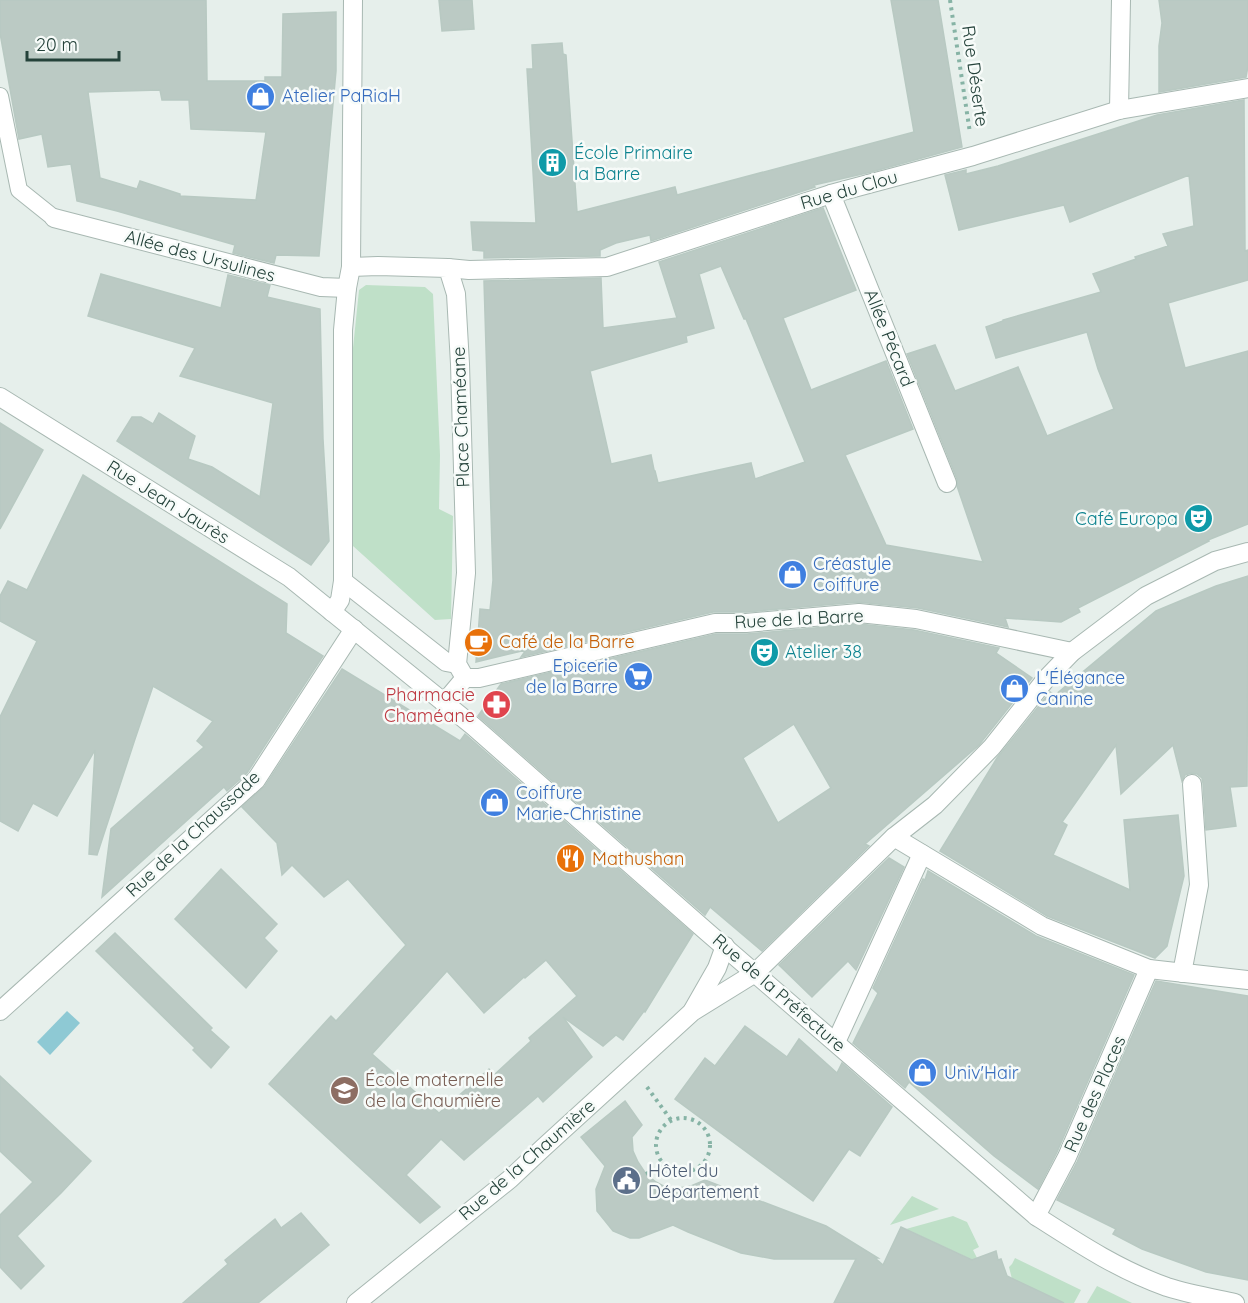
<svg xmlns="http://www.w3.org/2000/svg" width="1248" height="1303" font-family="Quicksand,sans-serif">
<rect width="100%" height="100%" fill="#e6efeb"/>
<!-- green -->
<g fill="#bfe0c8">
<polygon points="366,285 425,287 433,294 440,455 439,509 453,516 451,619 435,620 353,546 353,348 359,290"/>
<polygon points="912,1196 939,1209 890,1225"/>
<polygon points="953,1216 967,1222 979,1247 973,1250 977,1258 975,1261 906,1229"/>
<polygon points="1015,1258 1081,1290 1074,1303 1064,1303 1012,1279 1009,1267 1012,1264"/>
<polygon points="1097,1286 1132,1303 1087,1303"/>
</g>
<!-- water -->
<polygon fill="#8ec9d4" points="67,1011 80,1023 50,1055 37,1042"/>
<!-- building -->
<g fill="#bbcac4" stroke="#b8c9c2" stroke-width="1.5" fill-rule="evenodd">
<path d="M0,0H206L207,81H265V77H282L283,14L336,12V71L319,256L276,255L274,263L233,253L235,245L117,211L77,201L71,164L48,167L42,134L19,139L0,33ZM160,90L162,100H189L191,129L266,132L256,200L180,196V194L140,181L137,189L100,178L88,92Z"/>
<polygon points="439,0 472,0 474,29 442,31"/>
<polygon points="891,0 938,0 962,147 871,172 814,185 815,187 651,241 650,235 616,243 600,250 600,256 484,258 484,251 473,250 471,222 536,223 527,69 533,69 532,45 562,43 563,54 566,55 577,212 675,187 677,195 914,132"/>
<polygon points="1159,0 1248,0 1248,66 1246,77 1159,92 1159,46 1162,23"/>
<path d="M1244,100L1245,251L1248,250V280L1168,303L1185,368L1248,351V524L1208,540L1209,541L1078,608L1080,612L1061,622L1005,618L1008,627L918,608L858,602L746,612H713L521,657L526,650L476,662L480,609L490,610L493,580L484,281L601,278L603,328L677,318L659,262L823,208L856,290L783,318L811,390L886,361L913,429L845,455L886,545L983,562L957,486V479L907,354L935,345L955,391L1018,367L1047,436L1114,409L1098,369L1087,332L996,358L986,327L1003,321V320L1101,292L1093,274L1136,259L1135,257L1168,246L1163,234L1194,226L1189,175L1070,222L1064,205L959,230L945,175L966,170V174L998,166L1157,115ZM721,266L744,319H746L805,462L755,479L751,463L658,483L655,471L654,470L651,455L611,464L590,371L687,342L686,336L714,328L699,274Z"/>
<polygon points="101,274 221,308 228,275 270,285 267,297 320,309 323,439 329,541 311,565 117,441 132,417 141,417 153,424 159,413 195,436 188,459 212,467 260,497 273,403 180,376 195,348 88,316"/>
<polygon points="0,423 43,450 0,529"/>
<polygon points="83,475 287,604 286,633 323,656 247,773 227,791 224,787 102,897 111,829 204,747 197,741 213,721 153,686 135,739 97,855 89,854 95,750 57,816 33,803 18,831 0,821 0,717 37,641 0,621 0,596 8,581 27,590"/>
<polygon points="1248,576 1247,786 1230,787 1236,826 1206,830 1203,783 1202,778 1197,774 1191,773 1185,775 1182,781 1173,745 1121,794 1116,745 1062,822 1067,825 1053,855 1130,890 1124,820 1178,815 1184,876 1167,946 1155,958 1047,916 940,851 997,758 1050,692 1055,695 1156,611 1216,586"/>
<path d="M859,624L914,630L999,648L996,653L1032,678L979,745L865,844L869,846L762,951L710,907L705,915L478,716L501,684L716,634H747ZM794,724L831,788L778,823L743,758Z"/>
<path d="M342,669L460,741L465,734L693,934L645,1012L644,1011L623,1040L616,1035L603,1046L563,1017L592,1057L543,1102L538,1096L464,1160L441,1139L406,1175L440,1207L420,1223L269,1084L331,1016L336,1021L406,945L348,879L324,897L292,865L282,875L277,843L242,807L265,786ZM546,960L577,996L529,1038L531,1041L494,1075L489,1069L439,1113L372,1054L447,971L484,1013L524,977L525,978Z"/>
<polygon points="889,858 904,867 856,970 848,961 812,997 779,965"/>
<polygon points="221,869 277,924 264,938 277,951 246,988 175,919"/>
<polygon points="928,871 1036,936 1134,975 1057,1152 1038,1189 994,1156 909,1082 905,1088 853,1043 878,993 873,988 923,879 925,880"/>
<polygon points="115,933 212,1028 210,1030 229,1047 211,1068 193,1050 195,1048 96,951"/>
<polygon points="1156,981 1248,996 1248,1280 1206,1272 1142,1249 1113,1234 1116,1229 1057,1200 1077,1162"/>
<polygon points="745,1026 787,1057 799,1039 837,1073 842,1063 892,1107 860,1156 849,1149 813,1201 675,1099 705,1058 715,1066"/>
<polygon points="0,1076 91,1161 61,1193 17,1236 44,1266 21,1289 0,1267 0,1215 33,1182 0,1151"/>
<polygon points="625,1101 642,1125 632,1137 633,1151 638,1162 646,1174 656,1182 665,1187 673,1189 691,1186 705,1180 826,1226 878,1258 875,1258 883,1265 901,1227 972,1260 996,1251 998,1260 1001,1259 1007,1276 1064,1303 834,1303 856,1259 774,1259 741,1253 688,1232 673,1225 639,1238 630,1238 613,1231 597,1211 596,1189 605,1166 581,1137"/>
<polygon points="301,1213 329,1245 258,1303 183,1303 228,1264 225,1260 275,1219 281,1228"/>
</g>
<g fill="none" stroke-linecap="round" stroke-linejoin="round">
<defs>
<polyline id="lane" points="0,96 19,190 54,218"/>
<g id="street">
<polyline points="1119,110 1121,0"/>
<polyline points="831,194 947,483"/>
<polyline points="54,218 321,287 347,288"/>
<polyline points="351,267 378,266 448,268 456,294 460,364 466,573 457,664 465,678"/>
<polyline points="448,268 469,270 607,267 831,194 973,156 1119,110 1248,88"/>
<path d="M0,397L289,577L473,726L706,931L1036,1216C1078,1243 1119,1270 1167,1287C1189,1294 1212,1298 1235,1303"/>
<polyline points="343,581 446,662 457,664"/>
<polyline points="332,612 340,600 343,581 343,330 347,288 351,267 353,0"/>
<polyline points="444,703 465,678 479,678 715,623 746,623 859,613 916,619 1072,652"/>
<polyline points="894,837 1042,926 1149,969 1248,980"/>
<polyline points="1182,973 1199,885 1192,784"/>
<polyline points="693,1010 717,968 725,946"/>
<polyline points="0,1011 256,780 354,629"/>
<polyline points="836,1042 922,854"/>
<polyline points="1036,1216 1067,1157 1149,969"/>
<polyline points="356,1303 510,1179 543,1148 692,1012 755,973 894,837 935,805 992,747 1046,679 1072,652 1146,596 1215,561 1248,552"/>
</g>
</defs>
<!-- lane casing -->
<use href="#lane" stroke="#a8b8b2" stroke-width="18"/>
<!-- street casing -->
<use href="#street" stroke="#a8b8b2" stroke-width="20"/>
<!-- path -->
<g stroke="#86b3a5" stroke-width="4" stroke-dasharray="3 4.5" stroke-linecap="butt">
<polyline points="950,0 970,133"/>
<polyline points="647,1087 671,1120"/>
<circle cx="683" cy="1145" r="27"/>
<polyline points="646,1174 664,1165"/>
</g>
<!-- lane -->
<use href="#lane" stroke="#fff" stroke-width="16"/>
<!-- street -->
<use href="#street" stroke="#fff" stroke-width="18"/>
</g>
<!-- icons -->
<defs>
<symbol id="shop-disc" viewBox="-11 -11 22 22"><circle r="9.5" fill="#3f7fe0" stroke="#f7fbf9"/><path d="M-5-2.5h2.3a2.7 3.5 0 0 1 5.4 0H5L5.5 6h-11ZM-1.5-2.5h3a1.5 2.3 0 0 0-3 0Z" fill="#fff"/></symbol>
<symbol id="building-disc" viewBox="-11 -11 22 22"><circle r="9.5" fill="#0f9aa8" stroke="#f7fbf9"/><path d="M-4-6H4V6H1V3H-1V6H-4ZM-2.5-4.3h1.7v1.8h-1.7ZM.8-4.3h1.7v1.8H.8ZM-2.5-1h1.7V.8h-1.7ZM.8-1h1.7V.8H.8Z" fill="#fff"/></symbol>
<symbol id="theatre-disc" viewBox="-11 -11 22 22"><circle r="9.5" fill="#0f9aa8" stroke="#f7fbf9"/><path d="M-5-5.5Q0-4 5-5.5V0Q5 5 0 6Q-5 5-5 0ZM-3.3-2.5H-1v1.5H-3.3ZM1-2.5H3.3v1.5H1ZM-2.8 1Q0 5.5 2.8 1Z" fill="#fff"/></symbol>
<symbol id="cafe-disc" viewBox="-11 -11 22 22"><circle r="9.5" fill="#e8710a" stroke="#f7fbf9"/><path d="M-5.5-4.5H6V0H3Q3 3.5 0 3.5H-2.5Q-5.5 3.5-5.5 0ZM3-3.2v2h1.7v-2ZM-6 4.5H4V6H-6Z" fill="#fff"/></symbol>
<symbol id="supermarket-disc" viewBox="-11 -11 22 22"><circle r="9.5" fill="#3f7fe0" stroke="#f7fbf9"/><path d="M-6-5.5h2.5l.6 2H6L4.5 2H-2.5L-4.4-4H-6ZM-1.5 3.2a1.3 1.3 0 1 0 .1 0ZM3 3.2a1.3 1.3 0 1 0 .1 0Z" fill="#fff"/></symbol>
<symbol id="pharmacy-disc" viewBox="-11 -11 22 22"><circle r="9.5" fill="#e0444e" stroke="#f7fbf9"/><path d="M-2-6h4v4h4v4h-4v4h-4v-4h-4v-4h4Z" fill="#fff"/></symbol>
<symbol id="restaurant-disc" viewBox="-11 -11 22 22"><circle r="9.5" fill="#e8710a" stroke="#f7fbf9"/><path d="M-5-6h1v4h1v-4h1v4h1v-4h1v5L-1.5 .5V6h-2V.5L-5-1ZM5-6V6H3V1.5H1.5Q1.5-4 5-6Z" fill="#fff"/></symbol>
<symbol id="school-disc" viewBox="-11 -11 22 22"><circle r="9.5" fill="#8d6e63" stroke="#f7fbf9"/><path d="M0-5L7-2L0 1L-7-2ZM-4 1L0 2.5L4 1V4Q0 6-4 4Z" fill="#fff"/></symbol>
<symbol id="civic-disc" viewBox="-11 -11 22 22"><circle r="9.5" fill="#5c6f8a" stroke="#f7fbf9"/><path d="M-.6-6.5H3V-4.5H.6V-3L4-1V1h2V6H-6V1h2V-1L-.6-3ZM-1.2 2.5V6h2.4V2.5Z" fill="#fff"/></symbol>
</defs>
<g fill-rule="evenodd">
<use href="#shop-disc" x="244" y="80" width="33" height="33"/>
<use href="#building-disc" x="536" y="146" width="33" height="33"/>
<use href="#theatre-disc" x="1182" y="502" width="33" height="33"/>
<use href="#shop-disc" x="776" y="558" width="33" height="33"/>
<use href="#cafe-disc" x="462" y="626" width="33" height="33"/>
<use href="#theatre-disc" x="748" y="636" width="33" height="33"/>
<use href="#supermarket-disc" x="622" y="660" width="33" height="33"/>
<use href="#shop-disc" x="998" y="672" width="33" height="33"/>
<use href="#pharmacy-disc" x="480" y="688" width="33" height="33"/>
<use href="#shop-disc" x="478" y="786" width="33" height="33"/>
<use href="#restaurant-disc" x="554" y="842" width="33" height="33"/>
<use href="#shop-disc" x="906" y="1056" width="33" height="33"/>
<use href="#school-disc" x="328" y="1074" width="33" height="33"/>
<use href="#civic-disc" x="610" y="1164" width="33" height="33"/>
</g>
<g text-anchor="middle" stroke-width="5" stroke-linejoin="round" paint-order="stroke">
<!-- street labels -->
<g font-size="18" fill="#24423a" stroke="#f7fbf9">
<text transform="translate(975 76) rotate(82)" y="6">Rue Déserte</text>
<text transform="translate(849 190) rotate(-16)" y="6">Rue du Clou</text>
<text transform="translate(200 256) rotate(15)" y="6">Allée des Ursulines</text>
<text transform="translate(889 338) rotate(68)" y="6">Allée Pécard</text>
<text transform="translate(461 417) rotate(-92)" y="6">Place Chaméane</text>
<text transform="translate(168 502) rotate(32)" y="6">Rue Jean Jaurès</text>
<text transform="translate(799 619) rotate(-3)" y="6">Rue de la Barre</text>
<text transform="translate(193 834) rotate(-43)" y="6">Rue de la Chaussade</text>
<text transform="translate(779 993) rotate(41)" y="6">Rue de la Préfecture</text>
<text transform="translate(1095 1094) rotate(-66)" y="6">Rue des Places</text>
<text transform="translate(527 1160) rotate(-41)" y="6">Rue de la Chaumière</text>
</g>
<!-- shop labels -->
<g font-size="18" fill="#366cbe" stroke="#f7fbf9" text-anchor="start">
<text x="282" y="102">Atelier PaRiaH</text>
<text x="813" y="570">Créastyle<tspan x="813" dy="21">Coiffure</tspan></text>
<text x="618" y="672" text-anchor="end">Epicerie<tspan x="618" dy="21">de la Barre</tspan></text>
<text x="1036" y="684">L'Élégance<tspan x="1036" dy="21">Canine</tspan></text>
<text x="516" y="799">Coiffure<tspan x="516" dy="21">Marie-Christine</tspan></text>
<text x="944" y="1079">Univ'Hair</text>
</g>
<!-- culture labels -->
<g font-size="18" fill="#0d838f" stroke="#f7fbf9" text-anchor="start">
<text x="574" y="159">École Primaire<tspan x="574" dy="21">la Barre</tspan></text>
<text x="1178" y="525" text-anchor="end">Café Europa</text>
<text x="785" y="658">Atelier 38</text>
</g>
<!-- food labels -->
<g font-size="18" fill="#c56008" stroke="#f7fbf9" text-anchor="start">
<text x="499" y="648">Café de la Barre</text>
<text x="592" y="865">Mathushan</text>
</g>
<!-- health labels -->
<g font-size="18" fill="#be3a42" stroke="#f7fbf9" text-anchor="end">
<text x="475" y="701">Pharmacie<tspan x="475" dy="21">Chaméane</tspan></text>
</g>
<!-- education labels -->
<g font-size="18" fill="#785e54" stroke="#f7fbf9" text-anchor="start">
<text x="365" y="1086">École maternelle<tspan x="365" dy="21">de la Chaumière</tspan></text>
</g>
<!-- service labels -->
<g font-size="18" fill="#4e5e75" stroke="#f7fbf9" text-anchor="start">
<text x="648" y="1177">Hôtel du<tspan x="648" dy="21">Département</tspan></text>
</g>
</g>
<!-- scale -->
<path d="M27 51v9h92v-9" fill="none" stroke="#24423a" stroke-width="3"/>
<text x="36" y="51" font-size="18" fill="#24423a" stroke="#f7fbf9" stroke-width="4.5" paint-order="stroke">20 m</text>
</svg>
